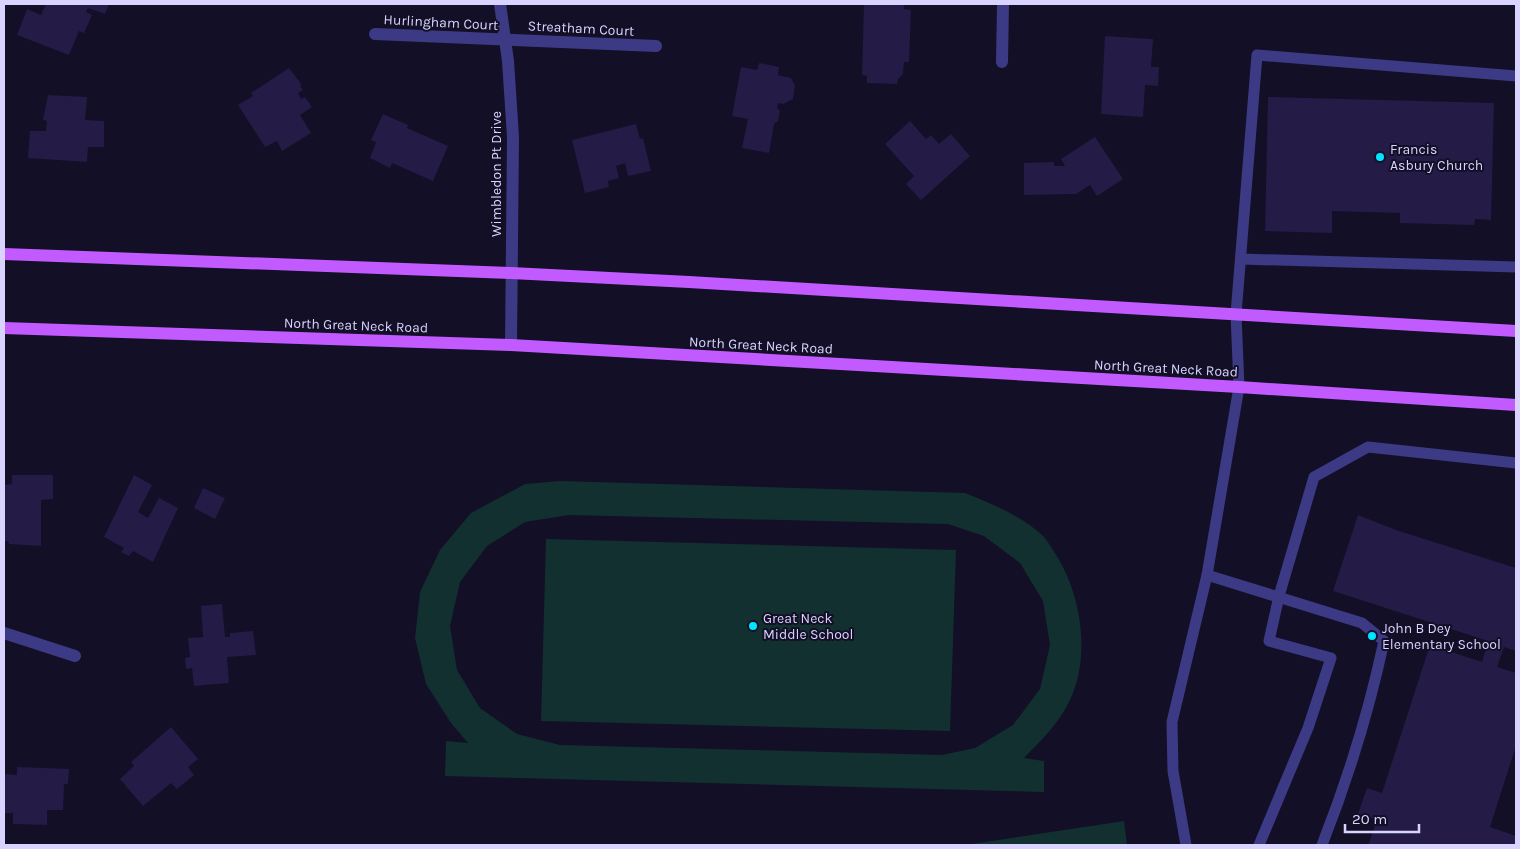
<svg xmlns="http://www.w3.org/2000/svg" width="1520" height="849" font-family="Karla,sans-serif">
<rect width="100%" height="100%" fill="#130f26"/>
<!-- green -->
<g fill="#12302f" fill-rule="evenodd">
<path d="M560,481L965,493C992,504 1020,515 1042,535C1046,539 1050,545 1053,550C1081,591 1092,656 1069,702C1058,724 1041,741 1024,758L1044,761V792L445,776L446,741L468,743L451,723L426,684L415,638L420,592L440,550L471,513L525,484ZM569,515L948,524L984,536L1020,563L1043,601L1050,645L1040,689L1013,725L975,748L942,755L560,745L517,734L480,708L457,670L450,626L460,582L487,546L525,522Z"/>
<polygon points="546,539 956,550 950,731 541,721"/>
<polygon points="1124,821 1127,845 965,845"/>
</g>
<!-- building -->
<g fill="#241b47">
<polygon points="46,4 109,4 105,14 88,8 86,12 92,15 84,33 79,31 69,55 17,35 27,9 41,15"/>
<polygon points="864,4 904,4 904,9 911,10 909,62 904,62 903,74 898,79 897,84 867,83 867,76 862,75"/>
<polygon points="1105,36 1153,39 1151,67 1159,67 1158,86 1145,85 1143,117 1101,114"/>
<polygon points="759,63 779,67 778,75 791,78 795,85 793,99 783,104 778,103 777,108 780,111 778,121 774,124 769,153 742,148 748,119 732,116 741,67 757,70"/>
<polygon points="289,68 302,85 300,86 303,90 298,93 301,99 305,97 312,107 300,115 311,133 282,151 277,141 265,147 238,105 253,96 251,93"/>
<polygon points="48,95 87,97 85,120 104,121 104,147 88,147 87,162 28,158 30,131 46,131 47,121 43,120"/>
<polygon points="1268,97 1494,103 1491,220 1475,219 1474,225 1400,223 1400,213 1332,211 1332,233 1265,231"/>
<polygon points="383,114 408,125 407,128 448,146 433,181 392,163 390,168 370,158 376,142 371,140"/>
<polygon points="910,121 926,139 931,135 939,144 951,134 970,156 921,200 906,184 914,176 885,144"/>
<polygon points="636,124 640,139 643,138 651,171 628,176 625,163 616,166 619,178 608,181 609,187 585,193 572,140"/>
<polygon points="1095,137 1123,179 1097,196 1090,185 1076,194 1024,195 1024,163 1054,162 1054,166 1065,166 1061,159"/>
<polygon points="12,475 53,475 53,499 41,500 41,546 9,544 8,541 4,541 4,485 12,484"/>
<polygon points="134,475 152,485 138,512 148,518 159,498 178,508 153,562 133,551 129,556 121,552 124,548 104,537"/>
<polygon points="203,488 225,498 215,519 194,508"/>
<polygon points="1358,515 1396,530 1516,568 1516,651 1504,647 1497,667 1516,673 1516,746 1490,827 1516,836 1516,845 1368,845 1377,820 1358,814 1367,788 1382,793 1430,645 1482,662 1488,641 1333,591"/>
<polygon points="222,604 225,637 230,637 230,633 253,631 256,655 227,657 229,683 194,686 192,668 186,669 185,658 190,657 188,638 203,637 201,606"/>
<polygon points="171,727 198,759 188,767 194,775 177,789 171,783 143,806 120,779 134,766 131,762"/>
<polygon points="17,767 69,769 68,784 64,784 63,810 47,810 47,825 13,824 13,813 4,813 4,774 17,775"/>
</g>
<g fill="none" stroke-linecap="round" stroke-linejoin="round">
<!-- lane -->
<g stroke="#3d3a85" stroke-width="11">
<polyline points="1241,259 1516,267"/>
<path d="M1207,575L1362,623L1384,641C1369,711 1348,779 1322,845"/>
<polyline points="1186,845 1173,771 1172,722 1207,575 1239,387 1236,314 1257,55 1516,76"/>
<polyline points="1259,845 1308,728 1331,658 1269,641 1279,596 1314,477 1368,447 1516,463"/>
</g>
<!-- street -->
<g stroke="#3d3a85" stroke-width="12">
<polyline points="500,4 508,61 513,137 511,345"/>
<polyline points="375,34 656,46"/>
<polyline points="1002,62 1003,4"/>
<polyline points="4,633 75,656"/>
</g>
<!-- primary -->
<g stroke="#c25bff" stroke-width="12">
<polyline points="4,254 511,273 689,282 1516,331"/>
<polyline points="4,328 511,345 1239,387 1516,405"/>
</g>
</g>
<!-- markers -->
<g fill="#00e5ff" stroke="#130f26" stroke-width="2">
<circle cx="1380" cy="157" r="5"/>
<circle cx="753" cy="626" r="5"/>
<circle cx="1372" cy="636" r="5"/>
</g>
<g text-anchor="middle" stroke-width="4" stroke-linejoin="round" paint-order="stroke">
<!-- street labels -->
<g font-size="14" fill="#d9d4ff" stroke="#130f26">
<text transform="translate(441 22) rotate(3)" y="5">Hurlingham Court</text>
<text transform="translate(581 28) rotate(3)" y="5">Streatham Court</text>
<text transform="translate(496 174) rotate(-90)" y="5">Wimbledon Pt Drive</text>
<text transform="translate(356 325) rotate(2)" y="5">North Great Neck Road</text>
<text transform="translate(761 345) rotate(3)" y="5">North Great Neck Road</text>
<text transform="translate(1166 368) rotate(3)" y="5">North Great Neck Road</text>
</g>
<!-- poi labels -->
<g font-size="14" fill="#d9d4ff" stroke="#130f26" text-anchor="start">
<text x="1390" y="154">Francis<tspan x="1390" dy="16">Asbury Church</tspan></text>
<text x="763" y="623">Great Neck<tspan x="763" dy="16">Middle School</tspan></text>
<text x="1382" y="633">John B Dey<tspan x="1382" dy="16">Elementary School</tspan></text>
</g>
</g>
<!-- border -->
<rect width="1520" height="849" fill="none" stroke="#d9d4ff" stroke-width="10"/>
<!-- scale -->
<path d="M1345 824v8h74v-8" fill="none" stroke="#d9d4ff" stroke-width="2.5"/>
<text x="1352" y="824" font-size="15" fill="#d9d4ff" stroke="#130f26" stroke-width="4" paint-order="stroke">20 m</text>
</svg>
